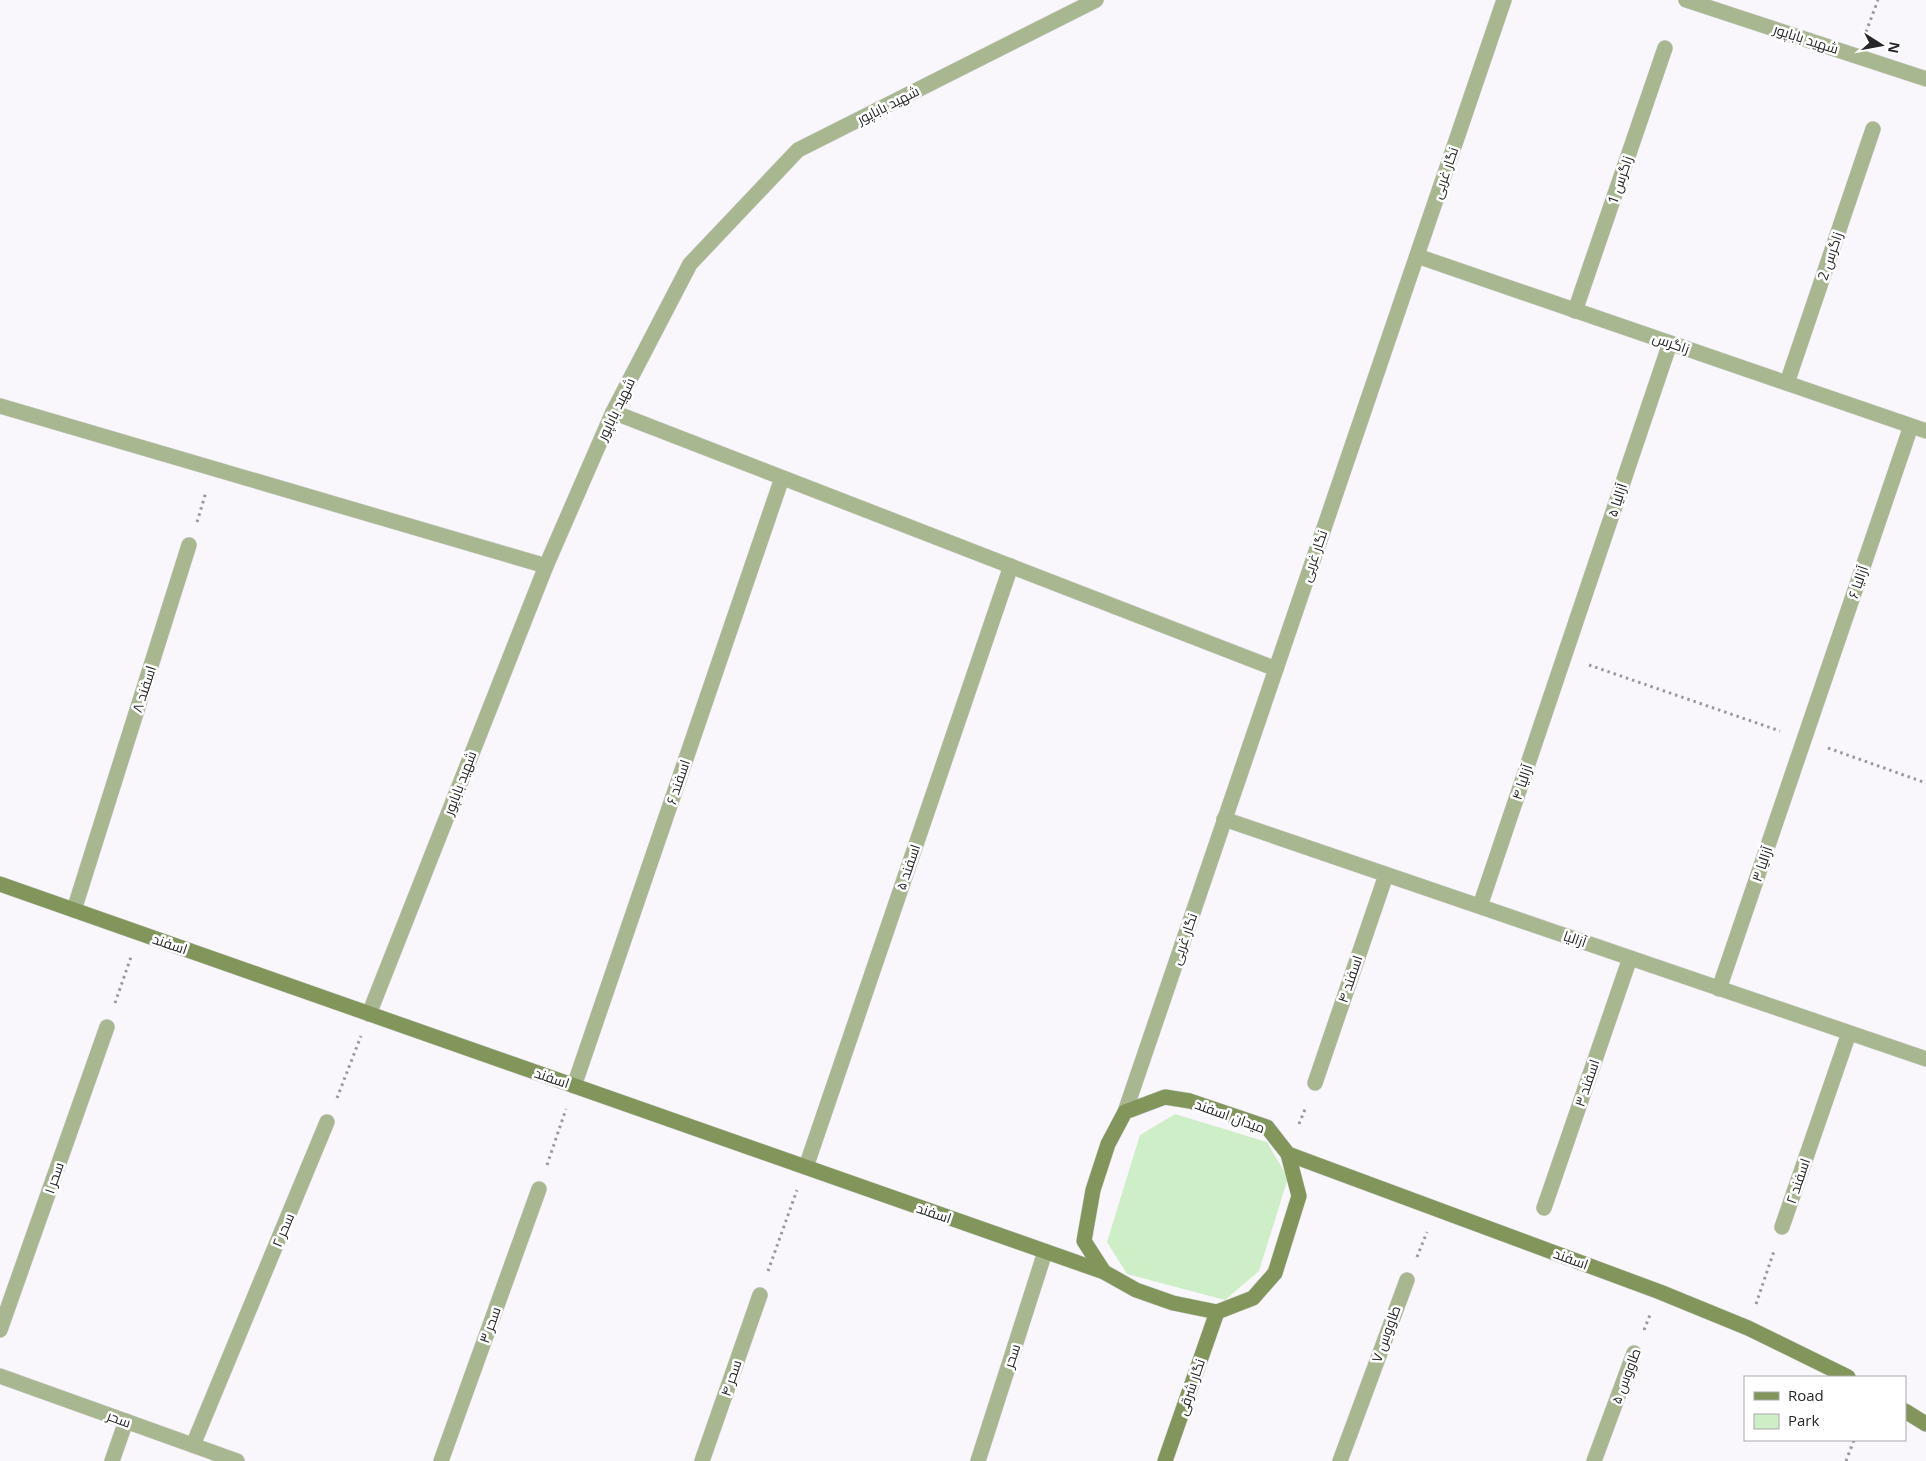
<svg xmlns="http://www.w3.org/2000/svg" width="1926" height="1461" font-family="'Open Sans',Cairo,sans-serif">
<rect width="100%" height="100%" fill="#f9f7fb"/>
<!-- green -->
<polygon fill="#ceeec8" points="1175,1114 1267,1142 1288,1178 1259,1271 1225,1300 1127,1274 1107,1242 1140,1135"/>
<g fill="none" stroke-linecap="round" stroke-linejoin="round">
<defs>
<g id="street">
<polyline points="1686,0 1926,79"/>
<polyline points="1417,256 1926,431"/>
<polyline points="1575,311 1665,48"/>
<polyline points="1787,383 1873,129"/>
<polyline points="0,406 546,566"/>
<polyline points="613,412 1276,669"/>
<polyline points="1224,819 1926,1059"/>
<polyline points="1480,906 1670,343"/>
<polyline points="74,910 189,545"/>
<polyline points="1719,989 1911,426"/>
<polyline points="369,1014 546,566 613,412 690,264 798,150 1096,0"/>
<polyline points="1315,1083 1386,875"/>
<polyline points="574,1086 782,478"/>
<polyline points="1125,1112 1504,0"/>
<polyline points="806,1167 1011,566"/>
<polyline points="1544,1208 1630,958"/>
<polyline points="1782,1227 1849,1033"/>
<polyline points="0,1330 107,1027"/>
<polyline points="0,1376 237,1461"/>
<polyline points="193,1445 327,1122"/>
<polyline points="112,1461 126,1421"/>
<polyline points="441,1461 539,1189"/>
<polyline points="702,1461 760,1295"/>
<polyline points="978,1461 1045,1252"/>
<polyline points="1340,1461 1407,1280"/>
<polyline points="1594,1461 1634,1353"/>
</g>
<g id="secondary">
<polyline points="0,884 1104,1272"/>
<polygon points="1165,1097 1190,1101 1267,1127 1288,1154 1299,1196 1275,1273 1253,1298 1217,1312 1173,1303 1136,1290 1104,1272 1084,1241 1093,1190 1108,1144 1125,1112"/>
<polyline points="1288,1154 1660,1292 1748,1328 1848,1377"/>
<polyline points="1905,1411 1926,1424"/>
<polyline points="1165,1461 1217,1312"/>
</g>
</defs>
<!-- street casing -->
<use href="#street" stroke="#d3d2d5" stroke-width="16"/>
<!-- secondary casing -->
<use href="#secondary" stroke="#d3d2d5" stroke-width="16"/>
<!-- path -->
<g stroke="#99989b" stroke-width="3" stroke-dasharray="2.5 4" stroke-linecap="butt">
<polyline points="1866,32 1878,0"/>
<polyline points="197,522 206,492"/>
<polyline points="1589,665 1780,731"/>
<polyline points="1828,748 1926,783"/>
<polyline points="115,1003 131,957"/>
<polyline points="337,1098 361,1036"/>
<polyline points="1299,1124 1306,1107"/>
<polyline points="547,1165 566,1109"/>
<polyline points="1417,1257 1427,1232"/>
<polyline points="768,1271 797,1190"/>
<polyline points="1756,1304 1774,1251"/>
<polyline points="1644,1330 1650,1315"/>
<polyline points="1846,1461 1854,1440"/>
</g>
<!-- street -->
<use href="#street" stroke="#a8b790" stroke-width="15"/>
<!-- secondary -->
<use href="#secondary" stroke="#82965c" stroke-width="15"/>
</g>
<g text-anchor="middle" stroke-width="5" stroke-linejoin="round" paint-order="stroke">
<!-- street labels -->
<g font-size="14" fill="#272728" stroke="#fff">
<text transform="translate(1806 39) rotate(18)" y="5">شهید باباپور</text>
<text transform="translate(888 105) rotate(-27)" y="5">شهید باباپور</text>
<text transform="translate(1445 173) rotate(-71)" y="5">نگار غربی</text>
<text transform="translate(1620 180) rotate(-71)" y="5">زاگرس 1</text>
<text transform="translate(1830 256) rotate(-71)" y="5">زاگرس 2</text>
<text transform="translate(1671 343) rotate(19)" y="5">زاگرس</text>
<text transform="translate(616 409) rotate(-64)" y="5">شهید باباپور</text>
<text transform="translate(1617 500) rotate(-72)" y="5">آزالیا ۵</text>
<text transform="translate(1314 556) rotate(-71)" y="5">نگار غربی</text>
<text transform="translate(1858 582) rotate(-71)" y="5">آزالیا ۶</text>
<text transform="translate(144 689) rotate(-72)" y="5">اسفند ۸</text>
<text transform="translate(678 782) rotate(-71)" y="5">اسفند ۶</text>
<text transform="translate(1522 782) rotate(-71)" y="5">آزالیا ۴</text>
<text transform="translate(460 783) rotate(-69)" y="5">شهید باباپور</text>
<text transform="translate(1762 864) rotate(-71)" y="5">آزالیا ۳</text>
<text transform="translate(908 867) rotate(-71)" y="5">اسفند ۵</text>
<text transform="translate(1184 939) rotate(-71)" y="5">نگار غربی</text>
<text transform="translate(1575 939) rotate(19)" y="5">آزالیا</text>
<text transform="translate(170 944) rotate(19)" y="5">اسفند</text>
<text transform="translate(1350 979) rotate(-71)" y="5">اسفند ۴</text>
<text transform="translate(552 1078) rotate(19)" y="5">اسفند</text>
<text transform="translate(1587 1083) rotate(-71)" y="5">اسفند ۳</text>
<text transform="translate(1230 1116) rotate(20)" y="5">میدان اسفند</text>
<text transform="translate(54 1178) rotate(-71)" y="5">سحر ۱</text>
<text transform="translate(1798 1181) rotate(-71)" y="5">اسفند ۲</text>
<text transform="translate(934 1213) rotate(19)" y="5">اسفند</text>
<text transform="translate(283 1230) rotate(-67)" y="5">سحر ۲</text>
<text transform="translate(1571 1259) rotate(20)" y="5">اسفند</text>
<text transform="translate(490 1325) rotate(-70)" y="5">سحر ۳</text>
<text transform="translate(1386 1334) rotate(-70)" y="5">طاووس ۷</text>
<text transform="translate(1012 1356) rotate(-72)" y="5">سحر</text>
<text transform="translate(1626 1376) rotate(-69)" y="5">طاووس ۵</text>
<text transform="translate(731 1378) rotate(-71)" y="5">سحر ۴</text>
<text transform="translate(1191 1387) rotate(-71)" y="5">نگار شرقی</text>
<text transform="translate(119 1419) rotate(20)" y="5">سحر</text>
</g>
</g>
<!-- legend -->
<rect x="1744" y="1376" width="162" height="65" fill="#ffffff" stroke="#a9a9a9"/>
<rect x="1754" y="1392" width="25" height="8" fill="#82965c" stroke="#a9a9a9"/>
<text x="1788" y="1401" font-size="15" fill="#272728">Road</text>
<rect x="1754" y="1414" width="25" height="15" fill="#ceeec8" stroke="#a9a9a9"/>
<text x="1788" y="1426" font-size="15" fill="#272728">Park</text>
<!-- north arrow -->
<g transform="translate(1881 45) rotate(101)" stroke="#ffffff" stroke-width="4" paint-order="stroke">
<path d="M0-4L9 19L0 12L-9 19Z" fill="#272728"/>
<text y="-8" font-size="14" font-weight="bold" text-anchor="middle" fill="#272728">N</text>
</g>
</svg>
